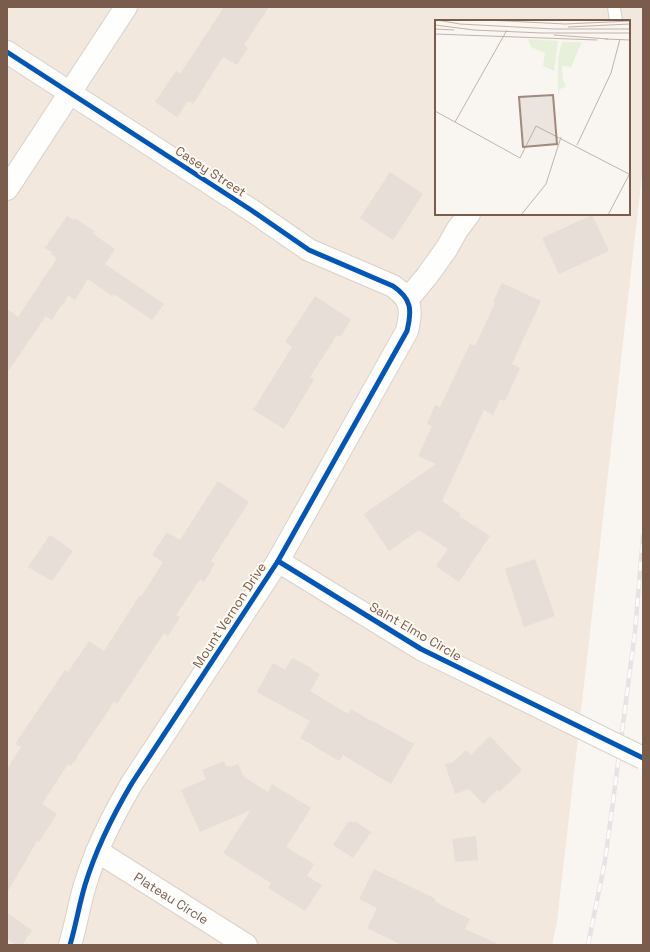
<svg xmlns="http://www.w3.org/2000/svg" width="650" height="952" font-family="'Space Grotesk',sans-serif">
<rect width="100%" height="100%" fill="#f9f5f0"/>
<!-- residential -->
<path fill="#f2e8de" fill-rule="evenodd" d="M7,7H643V166L557,922L552,945H7ZM436,21H629V214H436Z"/>
<!-- building -->
<g fill="#e6ded7">
<polygon points="224,7 269,7 244,45 248,48 237,65 223,57 193,104 188,101 177,117 155,102 176,71 180,74"/>
<polygon points="390,172 423,194 393,240 360,218"/>
<polygon points="592,215 609,251 559,274 542,238"/>
<polygon points="67,216 74,220 75,218 94,231 93,234 115,249 105,264 164,304 152,320 114,294 112,296 88,279 75,300 68,296 63,305 62,304 52,320 46,316 7,373 7,309 18,317 57,258 51,254 52,252 45,248"/>
<polygon points="502,283 541,301 512,364 520,368 509,392 505,401 500,399 493,415 484,410 442,501 461,514 459,516 490,536 459,582 436,566 448,549 419,530 389,551 364,514 436,464 418,456 432,426 427,424 435,405 440,407 470,344 475,346 495,303 493,302"/>
<polygon points="315,296 351,320 340,337 337,335 310,377 314,380 284,429 253,410 292,347 285,342"/>
<polygon points="218,481 249,502 211,561 215,564 204,582 200,579 176,615 180,617 168,636 164,633 117,704 114,702 71,766 68,764 42,804 57,814 39,842 37,841 7,893 7,769 21,747 15,744 65,670 68,672 89,641 104,651 140,595 141,597 163,562 152,555 167,532 180,540"/>
<polygon points="50,535 73,551 52,581 28,567"/>
<polygon points="535,559 555,616 524,627 505,569"/>
<polygon points="292,658 312,668 311,669 320,674 310,691 348,714 351,709 371,721 371,720 414,744 391,784 343,755 339,761 300,738 310,721 257,692 273,663 285,670"/>
<polygon points="490,736 522,770 499,792 497,790 483,804 469,789 455,794 445,764 453,762 466,750 471,755"/>
<polygon points="224,761 227,767 229,766 230,767 238,764 244,777 268,792 272,784 311,808 286,847 314,864 307,876 322,885 305,911 268,888 271,883 223,853 251,810 200,832 181,790 206,779 202,770"/>
<polygon points="348,822 356,822 371,832 353,858 333,845"/>
<polygon points="476,836 478,860 455,862 452,839"/>
<polygon points="374,869 436,899 435,902 470,919 465,929 500,945 402,945 367,928 377,908 359,899"/>
<polygon points="7,913 32,930 22,945 16,945 7,939"/>
</g>
<g fill="none" stroke-linecap="round" stroke-linejoin="round">
<defs>
<polyline id="lane" points="614,7 616,21"/>
<g id="street">
<path d="M7,52L251,210L309,250L393,286C412,299 412,310 407,331L278,561"/>
<polyline points="7,189 126,7"/>
<polyline points="407,300 427,276 447,248 457,230 469,214"/>
<path id="s1" d="M97,851L246,945"/>
</g>
<path id="secondary" d="M70,945C76,925 79,905 85,885C96,849 113,815 132,783L278,561L421,649L570,722"/>
</defs>
<!-- lane casing -->
<use href="#lane" stroke="#d7d1cb" stroke-width="14"/>
<!-- street casing -->
<use href="#street" stroke="#d7d1cb" stroke-width="24"/>
<!-- secondary casing -->
<use href="#secondary" stroke="#d9d2cb" stroke-width="24"/>
<!-- lane -->
<use href="#lane" stroke="#fefefd" stroke-width="12"/>
<!-- street -->
<use href="#street" stroke="#fefefd" stroke-width="22"/>
<!-- secondary -->
<use href="#secondary" stroke="#fefefd" stroke-width="22"/>
<defs>
<polyline id="rail" points="588,945 605,861 613,802 635,631 643,536"/>
</defs>
<!-- rail casing -->
<use href="#rail" stroke="#e6e3e7" stroke-width="4.5"/>
<!-- rail -->
<use href="#rail" stroke="#fffaf3" stroke-width="3" stroke-dasharray="9" stroke-linecap="butt"/>
<defs>
<polyline id="secondary-bridge" points="570,722 643,758"/>
</defs>
<!-- secondary-bridge casing -->
<use href="#secondary-bridge" stroke="#d9d2cb" stroke-width="24" stroke-linecap="butt"/>
<!-- secondary-bridge -->
<use href="#secondary-bridge" stroke="#fefefd" stroke-width="22"/>
<defs>
<g id="cycleway">
<path d="M7,52L251,210L309,250L393,286C412,299 412,310 407,331L278,561L132,783C113,815 96,849 85,885C79,905 76,925 70,945"/>
<polyline points="278,561 421,649 643,758"/>
</g>
</defs>
<!-- cycleway casing -->
<use href="#cycleway" stroke="#fffaf3" stroke-width="8"/>
<!-- cycleway -->
<use href="#cycleway" stroke="#0057b8" stroke-width="5"/>
</g>
<g text-anchor="middle" stroke-width="4" stroke-linejoin="round" paint-order="stroke">
<!-- street labels -->
<g font-size="13" fill="#7a5c4d" stroke="#fffaf3">
<text transform="translate(211 171) rotate(33)" y="5">Casey Street</text>
<text transform="translate(229 615) rotate(-57)" y="5">Mount Vernon Drive</text>
<text transform="translate(416 631) rotate(30)" y="5">Saint Elmo Circle</text>
<text dy="5" stroke="none"><textPath href="#s1" startOffset="88">Plateau Circle</textPath></text>
</g>
</g>
<!-- overview -->
<g transform="translate(435 20)">
<rect width="195" height="195" fill="#f9f5f0"/>
<path d="M93,19L123,21L119,51L108,46L110,33L96,27ZM127,22H147L136,47L127,46L128,60L131,67L125,69L123,76V114V38Z" fill="#e7f0db"/>
<path fill="none" stroke="#c2b3aa" stroke-width="1" d="M2,0L25,4L119,9H195M52,0L130,4L195,1M0,5L39,10L107,13H195M133,7L195,4M0,9L19,10M0,14L162,20M119,15L173,19M170,19L195,20M0,91L85,138L101,106L194,154M20,102L72,10M142,125L176,53L185,19M86,195L111,164L126,117M173,195L195,153"/>
<path fill="#9f8a7d" fill-opacity="0.15" stroke="#9f8a7d" stroke-width="2" d="M118,75L122,124L88,127L84,77Z"/>
<rect width="195" height="195" fill="none" stroke="#7a5c4d" stroke-width="2"/>
</g>
<!-- border -->
<rect width="650" height="952" fill="none" stroke="#7a5c4d" stroke-width="16"/>
</svg>
